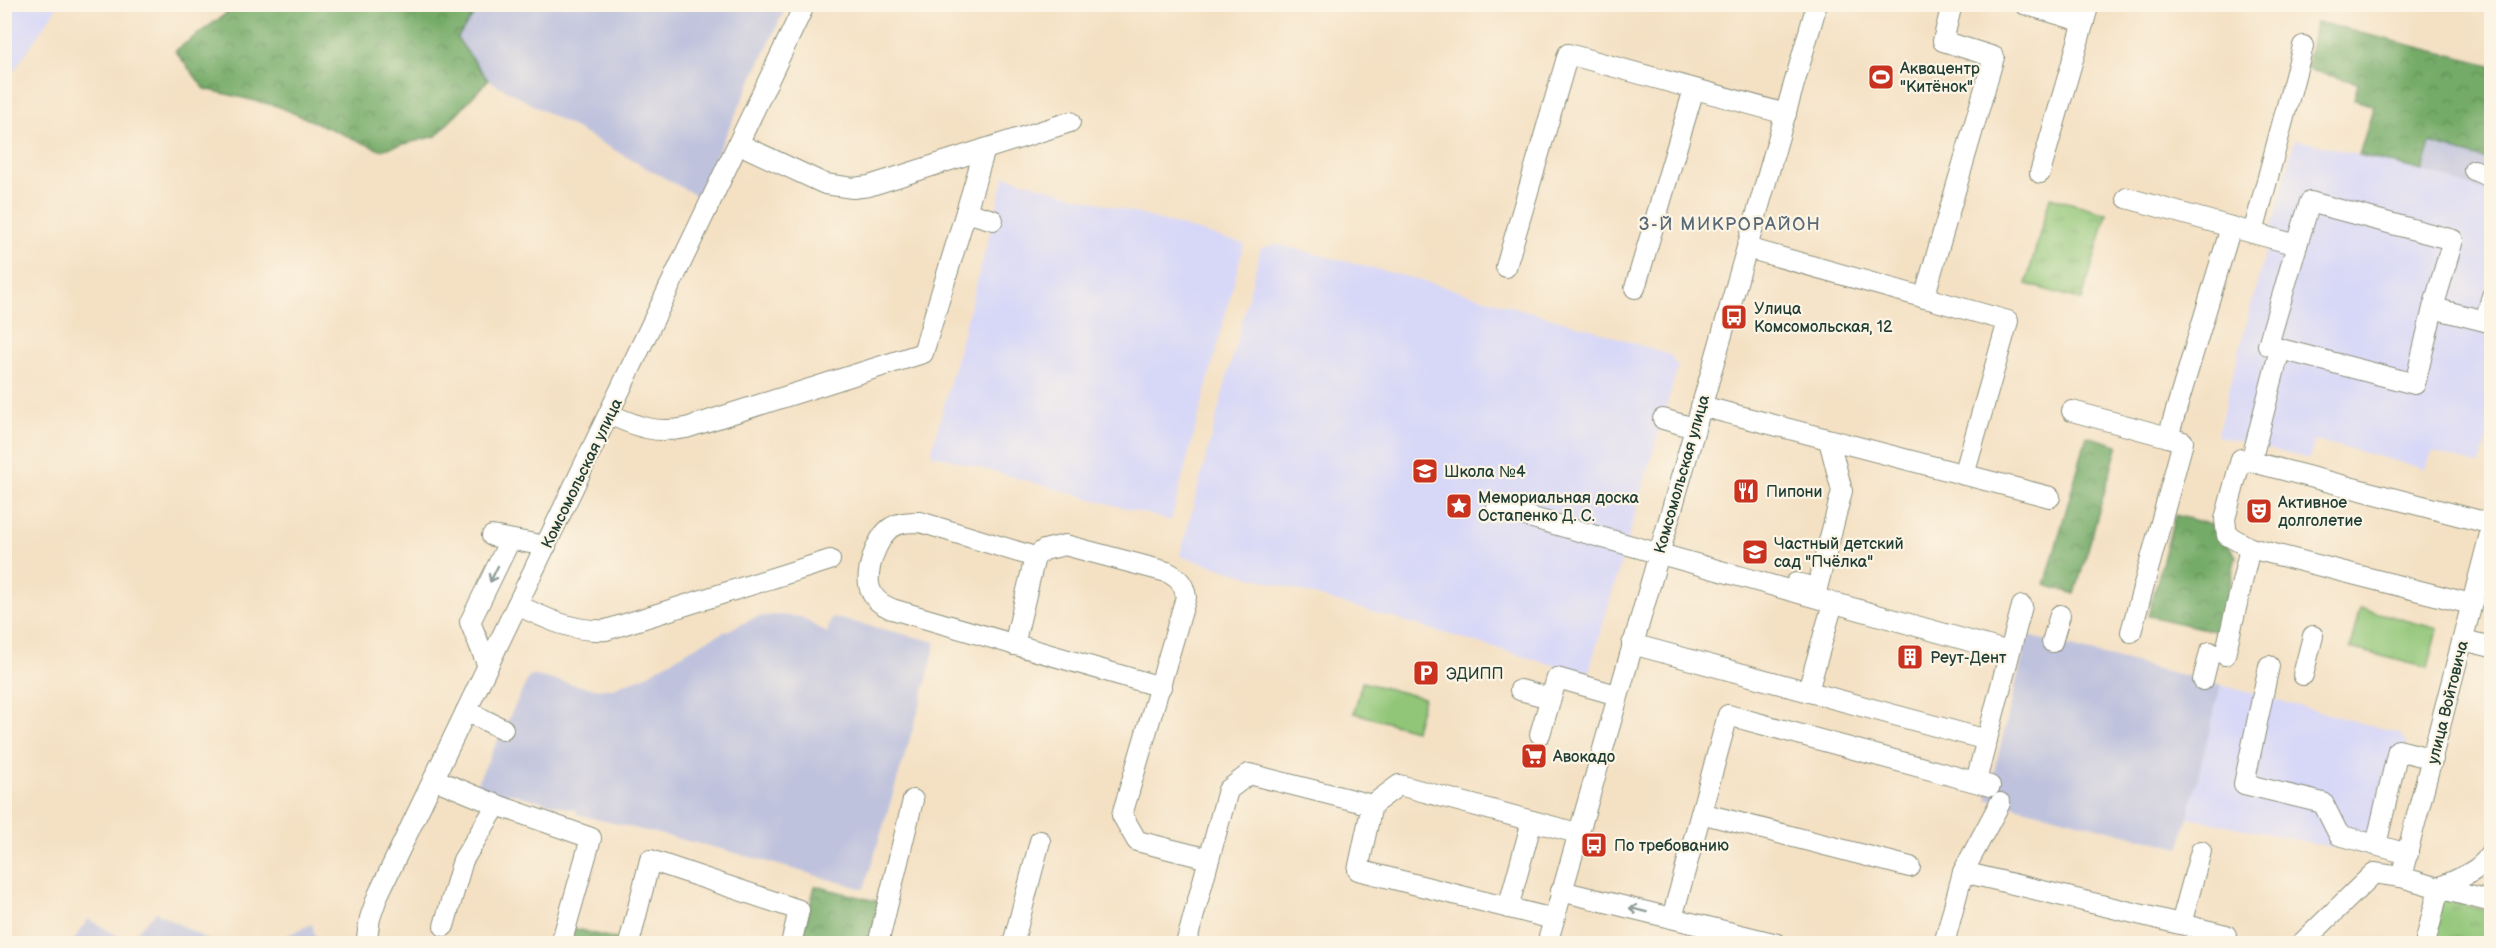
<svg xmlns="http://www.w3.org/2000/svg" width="2496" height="948" font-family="'Balsamiq Sans',sans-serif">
<defs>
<pattern id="forest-crowns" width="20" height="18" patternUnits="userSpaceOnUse" patternTransform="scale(1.5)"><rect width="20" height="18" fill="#74ab68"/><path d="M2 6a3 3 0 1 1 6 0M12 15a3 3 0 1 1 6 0" fill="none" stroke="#5f8c56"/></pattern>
<pattern id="park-tufts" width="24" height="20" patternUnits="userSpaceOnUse" patternTransform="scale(1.5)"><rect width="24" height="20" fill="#91c678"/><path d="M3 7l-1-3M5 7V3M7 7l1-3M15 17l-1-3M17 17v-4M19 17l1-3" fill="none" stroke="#76a263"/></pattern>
</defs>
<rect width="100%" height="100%" fill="#fcf5e5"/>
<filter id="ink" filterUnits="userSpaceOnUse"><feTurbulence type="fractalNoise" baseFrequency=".0167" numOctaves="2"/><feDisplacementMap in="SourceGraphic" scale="12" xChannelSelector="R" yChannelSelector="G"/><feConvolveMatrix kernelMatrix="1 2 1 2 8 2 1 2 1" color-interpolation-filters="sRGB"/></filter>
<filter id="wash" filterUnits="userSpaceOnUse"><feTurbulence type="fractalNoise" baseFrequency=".008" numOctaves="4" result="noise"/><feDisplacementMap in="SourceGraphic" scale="24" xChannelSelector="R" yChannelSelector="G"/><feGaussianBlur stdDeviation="1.35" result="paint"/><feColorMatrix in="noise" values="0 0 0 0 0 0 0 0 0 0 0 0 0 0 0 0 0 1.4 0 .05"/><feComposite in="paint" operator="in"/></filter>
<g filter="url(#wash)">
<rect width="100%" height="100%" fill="#f4e1c4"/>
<!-- built -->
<g fill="#d7d7f8">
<polygon points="5,4 58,5 5,84 4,5"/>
<polygon points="2295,139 2423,171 2491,193 2491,278 2478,327 2491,331 2492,423 2480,465 2432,452 2426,469 2315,440 2309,459 2217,436"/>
<polygon points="1005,176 1244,244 1171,521 931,454"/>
<polygon points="1276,244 1420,280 1594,330 1670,355 1678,367 1588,675 1180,556 1261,248"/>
<polygon points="2221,685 2399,733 2408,744 2379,857 2188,817"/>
</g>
<!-- industrial -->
<g fill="#bfc2dd">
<polygon points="481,5 787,5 697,196 488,80 457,38"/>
<polygon points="2429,143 2491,161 2491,193 2423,171"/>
<polygon points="777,615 801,617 827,633 832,617 936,642 921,702 864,889 725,850 576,814 576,810 508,793 503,798 475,787 530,675 591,688 610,689 645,676 707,640 757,617"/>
<polygon points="2028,636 2221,685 2180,848 1987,799"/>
<polygon points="156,912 214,943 72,943 88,919 127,941"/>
<polygon points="312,924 317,943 270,943"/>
</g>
<!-- grass -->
<g fill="#91c678" stroke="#588256" stroke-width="1.5">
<polygon points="2360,608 2438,629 2428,668 2350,648"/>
<polygon points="1362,682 1424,698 1415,730 1354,713"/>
</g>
<!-- forest -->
<g fill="url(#forest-crowns)" stroke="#4a744e" stroke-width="1.5">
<polygon points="238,5 481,5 457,38 488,80 436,136 380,150 277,106 205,89 175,51"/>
<polygon points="2316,22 2491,65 2491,161 2430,143 2423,171 2359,155 2374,106 2354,100 2358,83 2306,69"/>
<polygon points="2087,436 2118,445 2075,594 2045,585"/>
<polygon points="2175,515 2213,525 2236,556 2219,632 2148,616"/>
<polygon points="815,886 880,902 870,943 800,944"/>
<polygon points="573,928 623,941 622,944 569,944"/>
</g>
<!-- park -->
<g fill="url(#park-tufts)" stroke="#588256" stroke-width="1.5">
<polygon points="2050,197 2107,213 2082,300 2026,284"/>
<polygon points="2442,899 2491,912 2491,943 2431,944"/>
</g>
</g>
<g filter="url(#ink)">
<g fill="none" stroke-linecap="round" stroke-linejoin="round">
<defs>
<g id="minor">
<polyline points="2024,4 2084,22"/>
<polyline points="739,144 825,184 853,188 869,186 1070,122"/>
<polyline points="2474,170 2492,178"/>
<polyline points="2040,173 2089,4"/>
<polyline points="2127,198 2253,233 2303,46"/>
<polyline points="966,212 993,220"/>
<polyline points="2253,233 2297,245 2268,345 2280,349"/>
<polyline points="2297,245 2310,202 2453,240 2433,308"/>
<polyline points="1747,248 2008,321 1964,475"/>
<polyline points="1506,267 1568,54 1786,114"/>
<polyline points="1635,288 1694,89"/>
<polyline points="2492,296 2485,321 2492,323"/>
<polyline points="1924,298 1994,57 1943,41 1952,4"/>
<polyline points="1701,406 2050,497"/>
<polyline points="2072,411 2168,437 2231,227"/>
<path d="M609,414C638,427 655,434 686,428L923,353L985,149"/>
<polyline points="1663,419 1694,428"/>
<polyline points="2251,462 2280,349 2415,384 2433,308 2485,321"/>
<polyline points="1497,508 2009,652"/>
<polyline points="492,536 546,546"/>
<polyline points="2250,548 2227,535 2225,519 2241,459 2492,524"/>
<path d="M1035,557L920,522C910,522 901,522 892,527C877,536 863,575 871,591C875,601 883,605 892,609L1161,687"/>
<polyline points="1796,583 1817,588 1842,491 1829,440"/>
<path d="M517,605C547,619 573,632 606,630L830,560"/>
<polyline points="2131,632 2183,442 2168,437"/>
<polyline points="2463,640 2492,647"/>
<polyline points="2052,642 2060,615"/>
<polyline points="1632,644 1987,740"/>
<path d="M1014,645L1035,557L1044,550L1065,545L1167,572C1179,578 1184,584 1186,597L1122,815L1137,841L1209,859L1228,790L1249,774L1372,805"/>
<polyline points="2225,655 2250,548 2471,604"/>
<polyline points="488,666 470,622 510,540"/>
<polyline points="2269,666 2244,784 2323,803 2339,835 2408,854"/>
<polyline points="2303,675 2313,636"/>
<polyline points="2203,680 2210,652"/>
<polyline points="1520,690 1550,698"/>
<polyline points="1808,691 1833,603"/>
<polyline points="466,711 503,729"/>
<polyline points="1540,734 1557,678 1617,695"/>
<polyline points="434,779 497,805 591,838 561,944"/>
<polyline points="1976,781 2022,606"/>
<polyline points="1701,813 1910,867"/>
<polyline points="2376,845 2398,750 2433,759"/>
<polyline points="1963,872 2226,935 2224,944"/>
<polyline points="2401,877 2492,526"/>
<path d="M2439,888C2456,879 2486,870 2492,849"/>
<polyline points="2439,888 2492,902"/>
<polyline points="1561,891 1777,944"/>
<polyline points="1508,908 1532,821"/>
<polyline points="1672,918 1728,715 1990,786"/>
<polyline points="1553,919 1358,870 1372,805 1399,785 1577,833"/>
<polyline points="2181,924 2201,851"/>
<polyline points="444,926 463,860 497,805"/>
<polyline points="366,944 370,918 378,895 805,4"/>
<polyline points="629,944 650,860 799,910 791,944"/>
<polyline points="878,944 913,800"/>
<polyline points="1013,944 1040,841"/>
<polyline points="1186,944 1209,859"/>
<polyline points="1547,944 1817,4"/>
<polyline points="1944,944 1963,872 2000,803"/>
<polyline points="2301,944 2374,873 2401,877 2439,888 2425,944"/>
</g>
</defs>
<!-- minor casing -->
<use href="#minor" stroke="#8a8f7c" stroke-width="22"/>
<!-- minor -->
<use href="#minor" stroke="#fff" stroke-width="20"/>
</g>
<!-- one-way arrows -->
<defs><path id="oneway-shaft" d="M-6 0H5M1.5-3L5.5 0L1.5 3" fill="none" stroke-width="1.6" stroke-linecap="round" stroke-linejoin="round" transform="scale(1.5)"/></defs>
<g stroke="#8f9e9a">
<use href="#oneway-shaft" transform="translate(494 574) rotate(116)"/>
<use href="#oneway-shaft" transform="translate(1638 910) rotate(-166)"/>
</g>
</g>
<!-- icons -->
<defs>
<symbol id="stadium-square" viewBox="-11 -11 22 22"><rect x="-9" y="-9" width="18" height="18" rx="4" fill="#c8321e" stroke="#fcf5e5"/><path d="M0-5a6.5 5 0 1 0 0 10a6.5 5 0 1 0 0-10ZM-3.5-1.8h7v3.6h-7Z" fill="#fff"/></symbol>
<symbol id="bus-square" viewBox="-11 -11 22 22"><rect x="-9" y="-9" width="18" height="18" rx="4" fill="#c8321e" stroke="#fcf5e5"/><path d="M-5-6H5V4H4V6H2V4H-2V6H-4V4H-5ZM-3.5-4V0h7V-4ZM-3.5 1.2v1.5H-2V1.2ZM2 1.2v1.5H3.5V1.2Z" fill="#fff"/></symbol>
<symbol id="school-square" viewBox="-11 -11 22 22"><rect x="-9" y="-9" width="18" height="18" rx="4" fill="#c8321e" stroke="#fcf5e5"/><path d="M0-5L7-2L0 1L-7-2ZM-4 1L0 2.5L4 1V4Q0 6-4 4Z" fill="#fff"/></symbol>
<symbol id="restaurant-square" viewBox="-11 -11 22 22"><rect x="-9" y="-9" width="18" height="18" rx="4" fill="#c8321e" stroke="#fcf5e5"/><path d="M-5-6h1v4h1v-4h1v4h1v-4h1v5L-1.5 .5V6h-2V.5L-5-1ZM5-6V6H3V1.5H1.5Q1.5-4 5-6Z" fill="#fff"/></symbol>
<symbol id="sight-square" viewBox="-11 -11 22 22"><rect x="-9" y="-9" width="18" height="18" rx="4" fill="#c8321e" stroke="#fcf5e5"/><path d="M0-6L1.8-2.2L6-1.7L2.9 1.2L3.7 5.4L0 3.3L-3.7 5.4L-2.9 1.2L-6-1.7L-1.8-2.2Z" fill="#fff"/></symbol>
<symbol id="theatre-square" viewBox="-11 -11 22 22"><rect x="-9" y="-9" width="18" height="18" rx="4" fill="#c8321e" stroke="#fcf5e5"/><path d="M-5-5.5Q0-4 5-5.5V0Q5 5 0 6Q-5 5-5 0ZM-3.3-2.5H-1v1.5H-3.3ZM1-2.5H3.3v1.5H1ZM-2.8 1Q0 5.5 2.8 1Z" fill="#fff"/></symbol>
<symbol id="building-square" viewBox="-11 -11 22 22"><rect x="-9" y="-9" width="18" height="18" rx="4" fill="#c8321e" stroke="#fcf5e5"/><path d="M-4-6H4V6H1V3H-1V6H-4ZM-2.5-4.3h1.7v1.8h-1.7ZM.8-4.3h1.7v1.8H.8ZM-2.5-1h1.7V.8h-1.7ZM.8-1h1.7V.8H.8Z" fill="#fff"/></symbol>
<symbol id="parking-square" viewBox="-11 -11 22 22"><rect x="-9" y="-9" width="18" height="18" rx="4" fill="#c8321e" stroke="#fcf5e5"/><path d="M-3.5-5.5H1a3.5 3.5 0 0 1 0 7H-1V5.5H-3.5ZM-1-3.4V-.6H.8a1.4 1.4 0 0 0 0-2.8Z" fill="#fff"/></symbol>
<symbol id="supermarket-square" viewBox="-11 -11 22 22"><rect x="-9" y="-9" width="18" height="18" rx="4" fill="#c8321e" stroke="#fcf5e5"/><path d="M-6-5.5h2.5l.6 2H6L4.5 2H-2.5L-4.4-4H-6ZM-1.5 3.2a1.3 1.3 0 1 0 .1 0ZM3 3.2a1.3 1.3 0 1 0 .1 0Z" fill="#fff"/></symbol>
</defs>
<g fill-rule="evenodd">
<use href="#stadium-square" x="1866" y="62" width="30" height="30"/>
<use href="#bus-square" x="1719" y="302" width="30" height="30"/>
<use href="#school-square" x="1410" y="456" width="30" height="30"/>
<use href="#restaurant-square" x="1731" y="476" width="30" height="30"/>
<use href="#sight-square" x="1444" y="491" width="30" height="30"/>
<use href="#theatre-square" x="2244" y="496" width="30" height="30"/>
<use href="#school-square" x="1740" y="537" width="30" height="30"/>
<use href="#building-square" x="1895" y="642" width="30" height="30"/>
<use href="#parking-square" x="1411" y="658" width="30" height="30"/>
<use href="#supermarket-square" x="1519" y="741" width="30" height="30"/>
<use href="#bus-square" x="1579" y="830" width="30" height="30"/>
</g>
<g text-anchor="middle" stroke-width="4.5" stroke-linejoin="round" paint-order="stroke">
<!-- poi labels -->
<g font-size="16" fill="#1f3d34" stroke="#fcf5e5" text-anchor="start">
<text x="1900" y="74">Аквацентр<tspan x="1900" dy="18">"Китёнок"</tspan></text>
<text x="1754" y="314">Улица<tspan x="1754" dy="18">Комсомольская, 12</tspan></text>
<text x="1444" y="477">Школа №4</text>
<text x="1766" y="497">Пипони</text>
<text x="1478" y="503">Мемориальная доска<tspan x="1478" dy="18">Остапенко Д. С.</tspan></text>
<text x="2278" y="508">Активное<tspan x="2278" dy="18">долголетие</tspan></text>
<text x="1774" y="549">Частный детский<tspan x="1774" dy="18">сад "Пчёлка"</tspan></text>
<text x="1930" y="663">Реут-Дент</text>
<text x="1446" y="679">ЭДИПП</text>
<text x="1553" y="762">Авокадо</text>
<text x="1614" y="851">По требованию</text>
</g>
<!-- street labels -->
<g font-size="16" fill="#1f3d34" stroke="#fcf5e5">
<text transform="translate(581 473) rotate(-64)" y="6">Комсомольская улица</text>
<text transform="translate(1681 474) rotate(-74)" y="6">Комсомольская улица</text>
<text transform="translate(2447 702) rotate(-76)" y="6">улица Войтовича</text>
</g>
<!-- neighbourhood labels -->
<g font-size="18" letter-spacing="1.5" fill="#5a6978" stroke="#fcf5e5">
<text x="1730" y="230">3-Й МИКРОРАЙОН</text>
</g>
</g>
<!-- margin -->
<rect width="2496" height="948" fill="none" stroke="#fcf5e5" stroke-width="24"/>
</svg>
